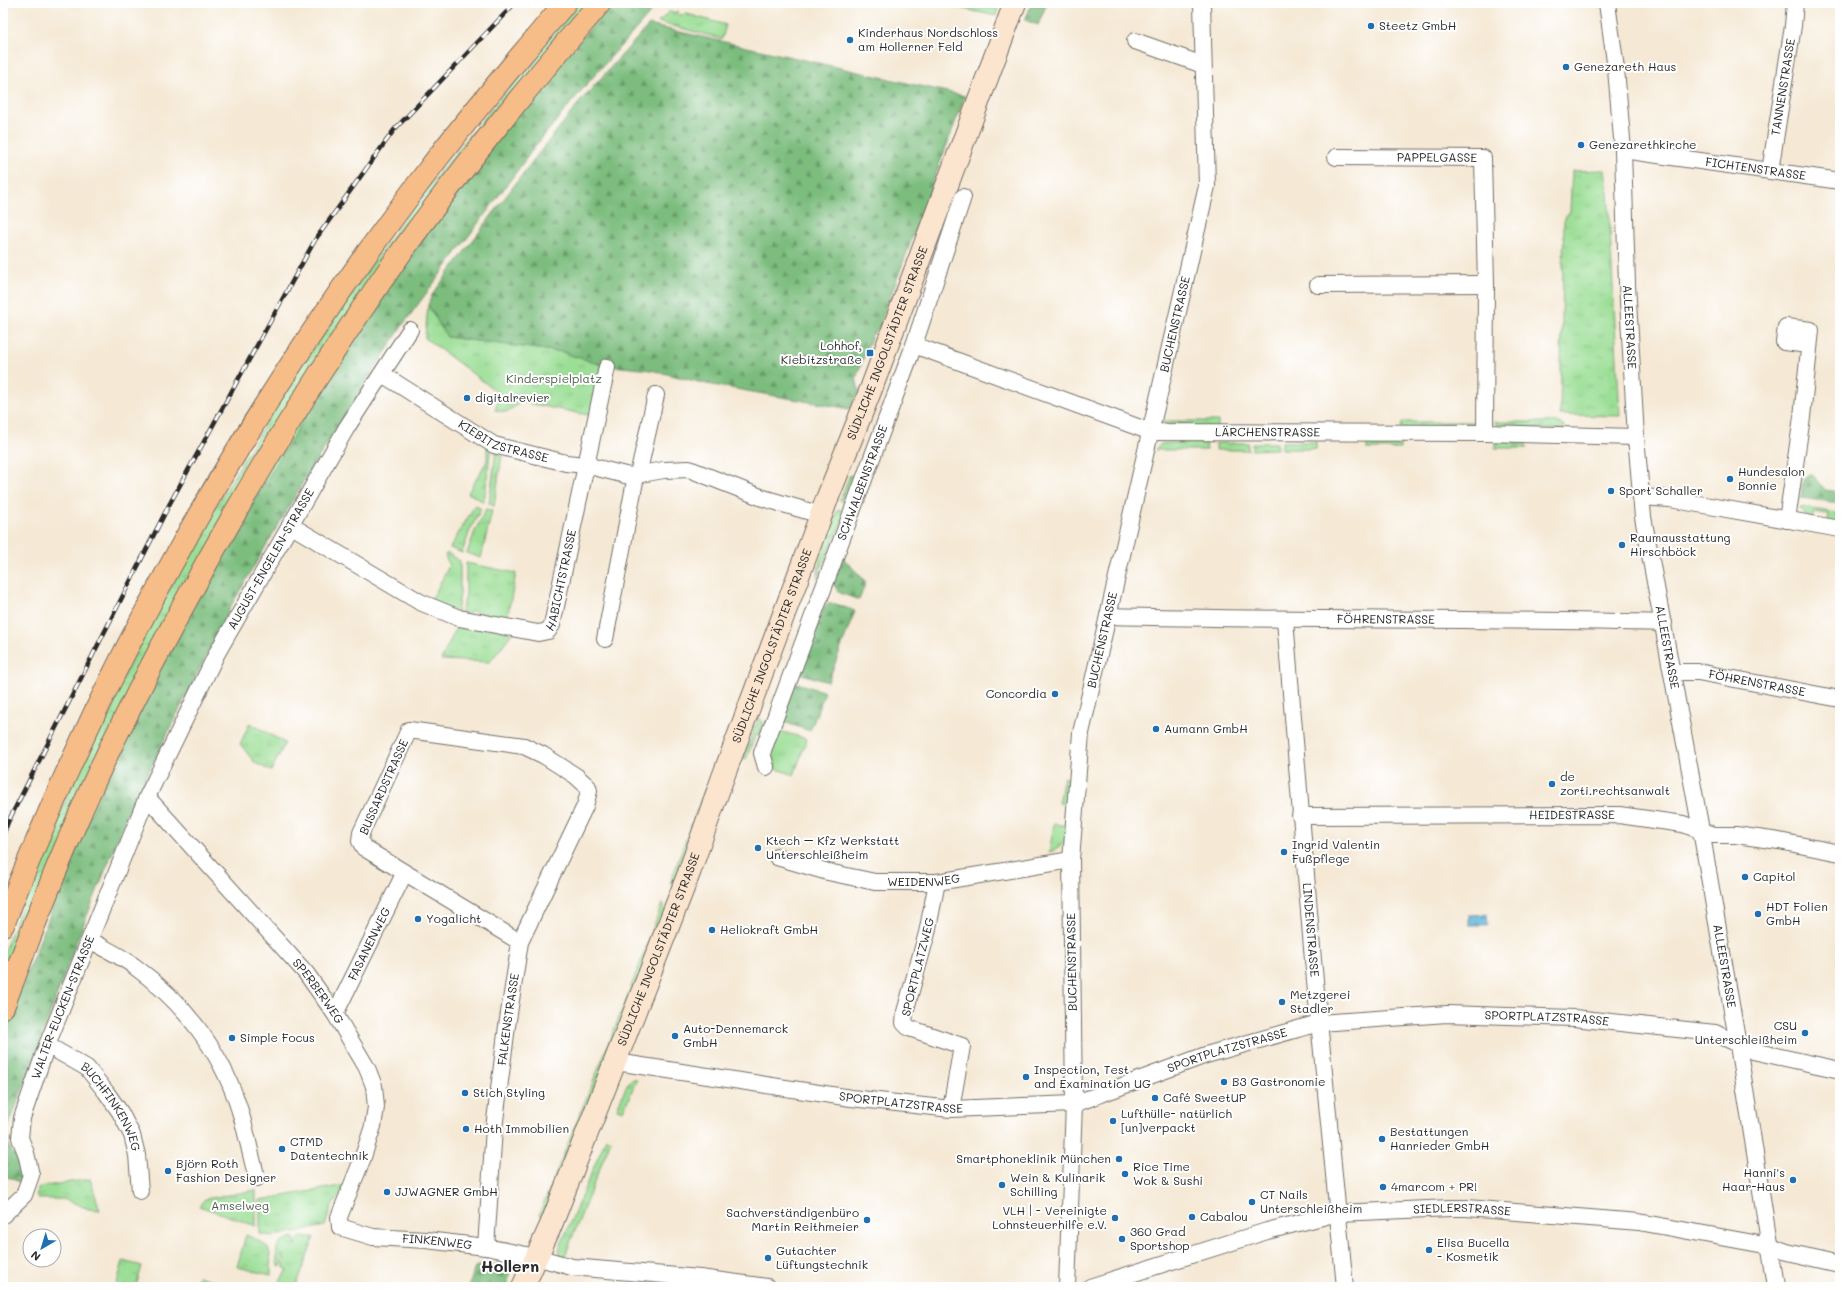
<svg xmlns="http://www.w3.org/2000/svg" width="1843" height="1290" font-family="Mali,sans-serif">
<defs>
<pattern id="grass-tufts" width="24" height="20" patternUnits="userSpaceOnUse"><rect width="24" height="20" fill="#9bde95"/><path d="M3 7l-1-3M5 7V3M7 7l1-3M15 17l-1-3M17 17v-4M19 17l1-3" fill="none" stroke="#86bf81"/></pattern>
<pattern id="forest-firs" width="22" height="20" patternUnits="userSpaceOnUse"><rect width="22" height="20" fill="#7cbd7e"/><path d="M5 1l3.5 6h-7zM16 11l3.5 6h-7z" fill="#669a67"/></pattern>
<pattern id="water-waves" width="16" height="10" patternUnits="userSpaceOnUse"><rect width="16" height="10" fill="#5ab0d7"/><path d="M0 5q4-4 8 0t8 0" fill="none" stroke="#4b8faf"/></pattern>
</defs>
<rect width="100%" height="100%" fill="#fff"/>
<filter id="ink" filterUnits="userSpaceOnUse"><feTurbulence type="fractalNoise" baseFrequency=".025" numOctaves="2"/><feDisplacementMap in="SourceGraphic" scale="8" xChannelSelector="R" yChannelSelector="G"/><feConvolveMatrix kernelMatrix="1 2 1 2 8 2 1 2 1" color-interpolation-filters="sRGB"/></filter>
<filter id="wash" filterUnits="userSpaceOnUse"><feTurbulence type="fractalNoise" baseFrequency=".012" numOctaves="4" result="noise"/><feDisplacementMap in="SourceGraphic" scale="16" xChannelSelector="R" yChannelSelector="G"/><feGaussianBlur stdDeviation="0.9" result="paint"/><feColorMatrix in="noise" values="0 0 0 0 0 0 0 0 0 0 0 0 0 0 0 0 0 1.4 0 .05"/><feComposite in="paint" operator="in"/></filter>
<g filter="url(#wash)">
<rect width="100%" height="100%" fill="#f5e9d5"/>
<!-- grass -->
<g fill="url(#grass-tufts)" stroke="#638460">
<polygon points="579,3 589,3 3,982 3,953 73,782 130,664 200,533 292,379 420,196"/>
<polygon points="936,3 970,3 998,9 996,16"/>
<polygon points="670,11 675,14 676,11 679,12 678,15 687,14 726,25 722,39 658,22"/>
<polygon points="1605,170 1608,193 1620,416 1560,415 1564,219 1570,211 1572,171"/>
<polygon points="428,305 447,337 562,352 602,365 593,416 522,402 506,412 495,410 500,394 425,338"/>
<polygon points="1162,421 1218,421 1218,430 1164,424"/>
<polygon points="1402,422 1479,422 1473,427 1401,430"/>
<polygon points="1494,422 1557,422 1564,426 1564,430 1498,426"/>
<polygon points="1206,442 1207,450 1155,450 1161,444 1166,443"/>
<rect x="1282" y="442" width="34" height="7"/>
<rect x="1367" y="442" width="33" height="7"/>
<polygon points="1495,442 1525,442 1527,448 1495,448"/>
<rect x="1216" y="443" width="32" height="7"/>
<polygon points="1252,443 1277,443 1277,449 1252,450"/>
<polygon points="487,445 491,447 484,502 468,493 487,461"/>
<polygon points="496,451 502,455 494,506 489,504"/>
<polygon points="850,475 856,477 849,504 840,500"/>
<polygon points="475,505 481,509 470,530 462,553 450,548"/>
<polygon points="1800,507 1837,513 1836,523 1828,522 1829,514 1814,512 1812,519 1805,516"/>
<polygon points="486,509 492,511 481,558 467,553 475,531"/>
<polygon points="838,509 846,512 817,578 820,559"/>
<polygon points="447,553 460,561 460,594 457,613 431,601 449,566 445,555"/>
<polygon points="466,563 516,573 507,619 471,611 468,615 461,613 466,595"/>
<polygon points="459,622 512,633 490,662 441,660"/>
<polygon points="759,716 763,724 760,734 756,734 746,759 743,758"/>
<polygon points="250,723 285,743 271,771 255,763 240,744"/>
<polygon points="777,730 807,739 794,775 774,768 775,763 771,747"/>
<polygon points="1064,777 1071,779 1069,805 1059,803"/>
<polygon points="705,788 709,796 675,884 670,883"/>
<path d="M1054,824L1070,826C1067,843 1064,845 1049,853Z"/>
<polygon points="662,904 666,911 543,1217 539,1215 627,998"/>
<polygon points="633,1079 637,1079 623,1111 617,1109 627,1084"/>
<polygon points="606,1138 611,1140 564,1258 561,1258 559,1249"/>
<polygon points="90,1179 100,1210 89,1209 63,1199 39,1199 36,1195 39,1187"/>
<polygon points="346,1185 331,1208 325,1226 273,1236 260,1234 260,1200"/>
<polygon points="256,1190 256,1226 199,1206 205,1199"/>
<path d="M246,1235C273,1247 270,1246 271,1275L237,1267Z"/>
<path d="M293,1237L295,1239L296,1245L300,1237H314L296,1287H277L278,1284L288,1269L284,1268V1255L282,1256L281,1267L278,1266C275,1248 274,1244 293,1237Z"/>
<polygon points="123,1261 142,1266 136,1287 116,1287"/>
<polygon points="198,1276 218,1282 216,1287 195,1287"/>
</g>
<!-- forest -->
<g fill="url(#forest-firs)" stroke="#547454">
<polygon points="611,3 659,3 586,85 537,144 402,326 306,477 231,606 130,809 76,943 7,1131 8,1143 12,1152 20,1160 24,1172 22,1185 12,1178 3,1177 3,1034 78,843 123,745 208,576 361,325 494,142"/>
<polygon points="1032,3 1047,3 1038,25 1025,20"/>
<polygon points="649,25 965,96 878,330 872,335 856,378 859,391 850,409 707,384 651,370 602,365 562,352 447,337 428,305 432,295 531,163 582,99"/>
<polygon points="1809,475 1814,475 1825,490 1840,492 1840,503 1801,498 1803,480"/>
<polygon points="843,558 866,582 859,600 840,593 833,584"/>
<polygon points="829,604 836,604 855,611 828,682 799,673 824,606"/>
<polygon points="795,682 825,692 810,731 781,721"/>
<polygon points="483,1264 505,1266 510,1274 507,1287 469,1287 475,1267"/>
</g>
<!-- water -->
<polygon fill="url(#water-waves)" stroke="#426e81" points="1487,914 1488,925 1469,925 1469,915"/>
</g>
<g filter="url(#ink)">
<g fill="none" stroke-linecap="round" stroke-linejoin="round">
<defs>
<g id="street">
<path id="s1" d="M1607,3L1616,69L1623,150L1627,284L1636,437L1643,517L1701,830L1738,1045L1776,1287"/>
<polyline points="1135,41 1203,65"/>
<path id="s2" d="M1623,150L1840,181"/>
<path id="s3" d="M1336,157L1483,158L1486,284L1485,433"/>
<path id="s4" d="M1770,171L1793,26L1795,3"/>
<polyline points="1318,285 1486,284"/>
<path id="s5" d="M914,345L1151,432L1485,433L1636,437"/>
<path id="s6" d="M382,374L494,445L566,463L586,465L629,476L664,470L689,469L763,498L821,515"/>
<polyline points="1641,497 1670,499 1840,529"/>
<polyline points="1787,520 1802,417 1811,330 1786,327 1784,342 1809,345"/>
<path id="s7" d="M290,525L420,602L459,618L538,633L548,631L552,625L607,367"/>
<path id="s8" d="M1108,616C1293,621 1478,618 1664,623"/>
<path id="s9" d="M1285,620L1313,960L1345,1287"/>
<polyline points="605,639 635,481 638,475 656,395"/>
<path id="s10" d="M1673,672H1698L1840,699"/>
<path id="s11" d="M766,767L762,753L914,345L963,197"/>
<path id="s12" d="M147,797L306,973L335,1014L367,1068L374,1086L376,1107L373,1126L362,1160L339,1217L340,1227L373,1237L426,1240L486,1247L536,1257L572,1267L700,1278L767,1287"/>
<path id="s13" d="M1300,816L1619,815L1683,824L1713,835H1736L1779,841L1840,853"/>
<path id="s14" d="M777,857L828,872L875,882H937L1071,860"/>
<polyline points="937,882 927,933 905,1012 904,1023 909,1028 962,1046 951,1109"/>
<path d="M90,940C105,949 121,956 134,966C182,1001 220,1049 238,1105C246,1128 250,1154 257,1178"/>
<path id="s15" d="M335,1014L404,874"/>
<path id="s16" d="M47,1045L87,1068L106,1092L120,1112L132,1135L137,1155L140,1191"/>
<path id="s17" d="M616,1062L851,1098L951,1109L1074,1104L1206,1055L1319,1023L1447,1014L1574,1018L1715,1033L1753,1051L1840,1070"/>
<path id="s18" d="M3,1215L24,1195L31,1175L26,1153L20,1138L22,1118L47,1045L147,797L217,653L347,427L410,330"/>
<path id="s19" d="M486,1247L494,1128L507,1026L520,942L585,806L589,791L588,787L576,776L543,755L524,746L409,730L361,833L360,841L364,848L520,942"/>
<path id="s20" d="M1067,1287L1074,1104L1071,860L1081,733L1207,186L1202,3"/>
<path id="s21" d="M1090,1287L1267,1231L1338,1213L1450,1208H1467L1639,1222L1770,1246L1787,1252L1840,1264"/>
</g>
<g id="secondary">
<path id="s22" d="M523,1287L551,1225L689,873L723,777L827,499L871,389L1015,3"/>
</g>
<g id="primary">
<path d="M3,925C106,657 253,400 427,172C470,114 519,59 565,3"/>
<path d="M3,1007C39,911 76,815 122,724C198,571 284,422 381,281C448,184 523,92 600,3"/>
</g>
</defs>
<!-- street casing -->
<use href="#street" stroke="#726e66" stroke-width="18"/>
<!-- secondary casing -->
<use href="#secondary" stroke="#726e66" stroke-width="24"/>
<!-- primary casing -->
<use href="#primary" stroke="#726e66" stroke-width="24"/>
<!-- street -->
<use href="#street" stroke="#fff" stroke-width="16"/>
<!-- secondary -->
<use href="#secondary" stroke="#fce5cf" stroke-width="22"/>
<!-- primary -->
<use href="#primary" stroke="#f7bd88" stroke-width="22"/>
<defs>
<polyline id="rail" points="3,836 8,822 169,505 315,240 394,130 515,3"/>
</defs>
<!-- rail casing -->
<use href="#rail" stroke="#2b2b2b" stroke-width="4.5"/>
<!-- rail -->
<use href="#rail" stroke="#fff" stroke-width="3" stroke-dasharray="9" stroke-linecap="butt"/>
</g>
</g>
<!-- markers -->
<g fill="#1f6fb2" stroke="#fff" stroke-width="1.5">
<circle cx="1371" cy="26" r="4"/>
<circle cx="850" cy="40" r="4"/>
<circle cx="1566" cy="67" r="4"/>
<circle cx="1581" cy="145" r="4"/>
<rect x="866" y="349" width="8" height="8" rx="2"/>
<circle cx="467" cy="398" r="4"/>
<circle cx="1730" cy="479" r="4"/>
<circle cx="1611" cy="491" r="4"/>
<circle cx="1622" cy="545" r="4"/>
<circle cx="1055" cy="694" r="4"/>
<circle cx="1156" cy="729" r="4"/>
<circle cx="1552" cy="784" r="4"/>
<circle cx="758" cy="848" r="4"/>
<circle cx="1284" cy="852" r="4"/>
<circle cx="1745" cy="877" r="4"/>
<circle cx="1758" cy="914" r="4"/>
<circle cx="418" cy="919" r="4"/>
<circle cx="712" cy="930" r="4"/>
<circle cx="1282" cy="1002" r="4"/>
<circle cx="1805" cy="1033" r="4"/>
<circle cx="675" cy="1036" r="4"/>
<circle cx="232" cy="1038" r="4"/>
<circle cx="1026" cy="1077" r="4"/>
<circle cx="1224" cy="1082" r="4"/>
<circle cx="465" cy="1093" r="4"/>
<circle cx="1155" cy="1098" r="4"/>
<circle cx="1113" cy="1121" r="4"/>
<circle cx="466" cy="1129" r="4"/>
<circle cx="1382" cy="1139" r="4"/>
<circle cx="282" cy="1149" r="4"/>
<circle cx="1119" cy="1159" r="4"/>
<circle cx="168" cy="1171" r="4"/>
<circle cx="1125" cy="1174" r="4"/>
<circle cx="1793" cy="1180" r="4"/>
<circle cx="1002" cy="1185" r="4"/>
<circle cx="1383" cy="1187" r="4"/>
<circle cx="387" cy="1192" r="4"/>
<circle cx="1252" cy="1202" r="4"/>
<circle cx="1192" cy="1217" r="4"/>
<circle cx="1115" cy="1218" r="4"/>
<circle cx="867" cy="1220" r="4"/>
<circle cx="1122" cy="1239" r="4"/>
<circle cx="1429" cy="1250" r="4"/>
<circle cx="768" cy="1258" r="4"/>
</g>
<g text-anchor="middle" stroke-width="4" stroke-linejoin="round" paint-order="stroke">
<!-- poi labels -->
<g font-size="12" fill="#2b2b2b" stroke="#fff" text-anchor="start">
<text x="1379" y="30">Steetz GmbH</text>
<text x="858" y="37">Kinderhaus Nordschloss<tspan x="858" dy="14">am Hollerner Feld</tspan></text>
<text x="1574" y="71">Genezareth Haus</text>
<text x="1589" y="149">Genezarethkirche</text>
<text x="862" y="350" text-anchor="end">Lohhof,<tspan x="862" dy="14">Kiebitzstraße</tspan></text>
<text x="475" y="402">digitalrevier</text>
<text x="1738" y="476">Hundesalon<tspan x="1738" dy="14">Bonnie</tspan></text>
<text x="1619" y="495">Sport Schaller</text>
<text x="1630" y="542">Raumausstattung<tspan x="1630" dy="14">Hirschböck</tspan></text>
<text x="1047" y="698" text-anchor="end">Concordia</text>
<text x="1164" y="733">Aumann GmbH</text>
<text x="1560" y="781">de<tspan x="1560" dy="14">zorti.rechtsanwalt</tspan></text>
<text x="766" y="845">Ktech – Kfz Werkstatt<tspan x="766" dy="14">Unterschleißheim</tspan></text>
<text x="1292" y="849">Ingrid Valentin<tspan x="1292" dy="14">Fußpflege</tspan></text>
<text x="1753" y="881">Capitol</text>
<text x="1766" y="911">HDT Folien<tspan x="1766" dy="14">GmbH</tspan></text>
<text x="426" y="923">Yogalicht</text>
<text x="720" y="934">Heliokraft GmbH</text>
<text x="1290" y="999">Metzgerei<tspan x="1290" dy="14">Stadler</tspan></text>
<text x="1797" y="1030" text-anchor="end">CSU<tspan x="1797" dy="14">Unterschleißheim</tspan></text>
<text x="683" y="1033">Auto-Dennemarck<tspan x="683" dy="14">GmbH</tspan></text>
<text x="240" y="1042">Simple Focus</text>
<text x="1034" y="1074">Inspection, Test<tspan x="1034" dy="14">and Examination UG</tspan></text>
<text x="1232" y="1086">B3 Gastronomie</text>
<text x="473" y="1097">Stich Styling</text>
<text x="1163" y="1102">Café SweetUP</text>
<text x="1121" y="1118">Lufthülle- natürlich<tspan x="1121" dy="14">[un]verpackt</tspan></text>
<text x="474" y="1133">Hoth Immobilien</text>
<text x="1390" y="1136">Bestattungen<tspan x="1390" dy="14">Hanrieder GmbH</tspan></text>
<text x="290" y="1146">CTMD<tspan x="290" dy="14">Datentechnik</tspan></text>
<text x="1111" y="1163" text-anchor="end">Smartphoneklinik München</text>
<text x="176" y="1168">Björn Roth<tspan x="176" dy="14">Fashion Designer</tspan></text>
<text x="1133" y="1171">Rice Time<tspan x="1133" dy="14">Wok &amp; Sushi</tspan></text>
<text x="1785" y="1177" text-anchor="end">Hanni's<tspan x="1785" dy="14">Haar-Haus</tspan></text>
<text x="1010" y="1182">Wein &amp; Kulinarik<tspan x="1010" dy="14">Schilling</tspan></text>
<text x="1391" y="1191">4marcom + PR!</text>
<text x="395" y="1196">JJWAGNER GmbH</text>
<text x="1260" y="1199">CT Nails<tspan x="1260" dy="14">Unterschleißheim</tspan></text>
<text x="1107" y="1215" text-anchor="end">VLH | - Vereinigte<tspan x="1107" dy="14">Lohnsteuerhilfe e.V.</tspan></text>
<text x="859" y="1217" text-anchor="end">Sachverständigenbüro<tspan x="859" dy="14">Martin Reithmeier</tspan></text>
<text x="1200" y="1221">Cabalou</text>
<text x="1130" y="1236">360 Grad<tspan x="1130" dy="14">Sportshop</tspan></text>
<text x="1437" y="1247">Elisa Bucella<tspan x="1437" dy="14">- Kosmetik</tspan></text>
<text x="776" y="1255">Gutachter<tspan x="776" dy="14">Lüftungstechnik</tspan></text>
</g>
<!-- street labels -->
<g font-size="12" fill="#2b2b2b" stroke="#fff">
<text dy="4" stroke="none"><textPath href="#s4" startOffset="85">TANNENSTRASSE</textPath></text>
<text dy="4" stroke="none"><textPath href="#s3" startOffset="101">PAPPELGASSE</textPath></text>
<text dy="4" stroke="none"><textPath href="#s2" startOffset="134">FICHTENSTRASSE</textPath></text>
<text dy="4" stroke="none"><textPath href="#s20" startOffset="974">BUCHENSTRASSE</textPath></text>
<text dy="4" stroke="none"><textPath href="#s1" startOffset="325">ALLEESTRASSE</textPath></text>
<text dy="4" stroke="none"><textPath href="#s22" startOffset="1012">SÜDLICHE INGOLSTÄDTER STRASSE</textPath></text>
<text dy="4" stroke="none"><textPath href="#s5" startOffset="369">LÄRCHENSTRASSE</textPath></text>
<text dy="4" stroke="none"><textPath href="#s6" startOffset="140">KIEBITZSTRASSE</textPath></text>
<text dy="4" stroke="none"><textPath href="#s11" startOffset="303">SCHWALBENSTRASSE</textPath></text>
<text dy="4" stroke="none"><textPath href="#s18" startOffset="722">AUGUST-ENGELEN-STRASSE</textPath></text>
<text dy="4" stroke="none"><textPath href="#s7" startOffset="337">HABICHTSTRASSE</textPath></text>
<text dy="4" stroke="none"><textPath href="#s8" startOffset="278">FÖHRENSTRASSE</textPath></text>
<text dy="4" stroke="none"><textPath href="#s20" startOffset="650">BUCHENSTRASSE</textPath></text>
<text dy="4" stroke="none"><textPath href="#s22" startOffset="688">SÜDLICHE INGOLSTÄDTER STRASSE</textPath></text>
<text dy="4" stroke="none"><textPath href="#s1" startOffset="648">ALLEESTRASSE</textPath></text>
<text dy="4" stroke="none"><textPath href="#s10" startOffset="85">FÖHRENSTRASSE</textPath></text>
<text transform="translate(384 787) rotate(-66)" y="4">BUSSARDSTRASSE</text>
<text dy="4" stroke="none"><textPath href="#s13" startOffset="272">HEIDESTRASSE</textPath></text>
<text dy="4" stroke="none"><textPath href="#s14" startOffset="150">WEIDENWEG</textPath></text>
<text dy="4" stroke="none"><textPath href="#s9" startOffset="311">LINDENSTRASSE</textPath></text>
<text dy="4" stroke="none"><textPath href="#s15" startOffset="78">FASANENWEG</textPath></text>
<text dy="4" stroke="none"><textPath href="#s22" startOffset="364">SÜDLICHE INGOLSTÄDTER STRASSE</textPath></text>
<text transform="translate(1072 962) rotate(-91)" y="4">BUCHENSTRASSE</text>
<text transform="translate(918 967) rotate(-76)" y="4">SPORTPLATZWEG</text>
<text dy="4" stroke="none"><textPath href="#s1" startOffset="972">ALLEESTRASSE</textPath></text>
<text dy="4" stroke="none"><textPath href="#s12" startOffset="259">SPERBERWEG</textPath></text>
<text dy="4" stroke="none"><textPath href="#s18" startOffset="227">WALTER-EUCKEN-STRASSE</textPath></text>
<text dy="4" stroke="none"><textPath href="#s17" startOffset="948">SPORTPLATZSTRASSE</textPath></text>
<text dy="4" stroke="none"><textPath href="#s19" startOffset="229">FALKENSTRASSE</textPath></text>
<text dy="4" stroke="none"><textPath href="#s17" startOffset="624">SPORTPLATZSTRASSE</textPath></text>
<text dy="4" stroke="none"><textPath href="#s17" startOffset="288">SPORTPLATZSTRASSE</textPath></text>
<text dy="4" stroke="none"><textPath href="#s16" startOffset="92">BUCHFINKENWEG</textPath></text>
<text dy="4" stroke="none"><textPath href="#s21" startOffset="383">SIEDLERSTRASSE</textPath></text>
<text dy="4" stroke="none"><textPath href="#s12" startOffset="616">FINKENWEG</textPath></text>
</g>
<!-- park labels -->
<g font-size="12" fill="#4d614b" stroke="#fff">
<text x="554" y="383">Kinderspielplatz</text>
<text x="240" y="1210">Amselweg</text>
</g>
<!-- district labels -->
<g font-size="16" font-weight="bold" fill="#2b2b2b" stroke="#fff">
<text x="510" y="1272">Hollern</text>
</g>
</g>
<!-- margin -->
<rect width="1843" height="1290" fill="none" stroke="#fff" stroke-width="16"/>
<!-- north arrow -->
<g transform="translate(42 1248) rotate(218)"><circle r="19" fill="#ffffff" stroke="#aaaaaa"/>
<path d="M0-3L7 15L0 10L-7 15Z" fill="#1f6fb2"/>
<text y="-6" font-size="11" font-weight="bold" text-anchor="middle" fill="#2b2b2b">N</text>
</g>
</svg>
